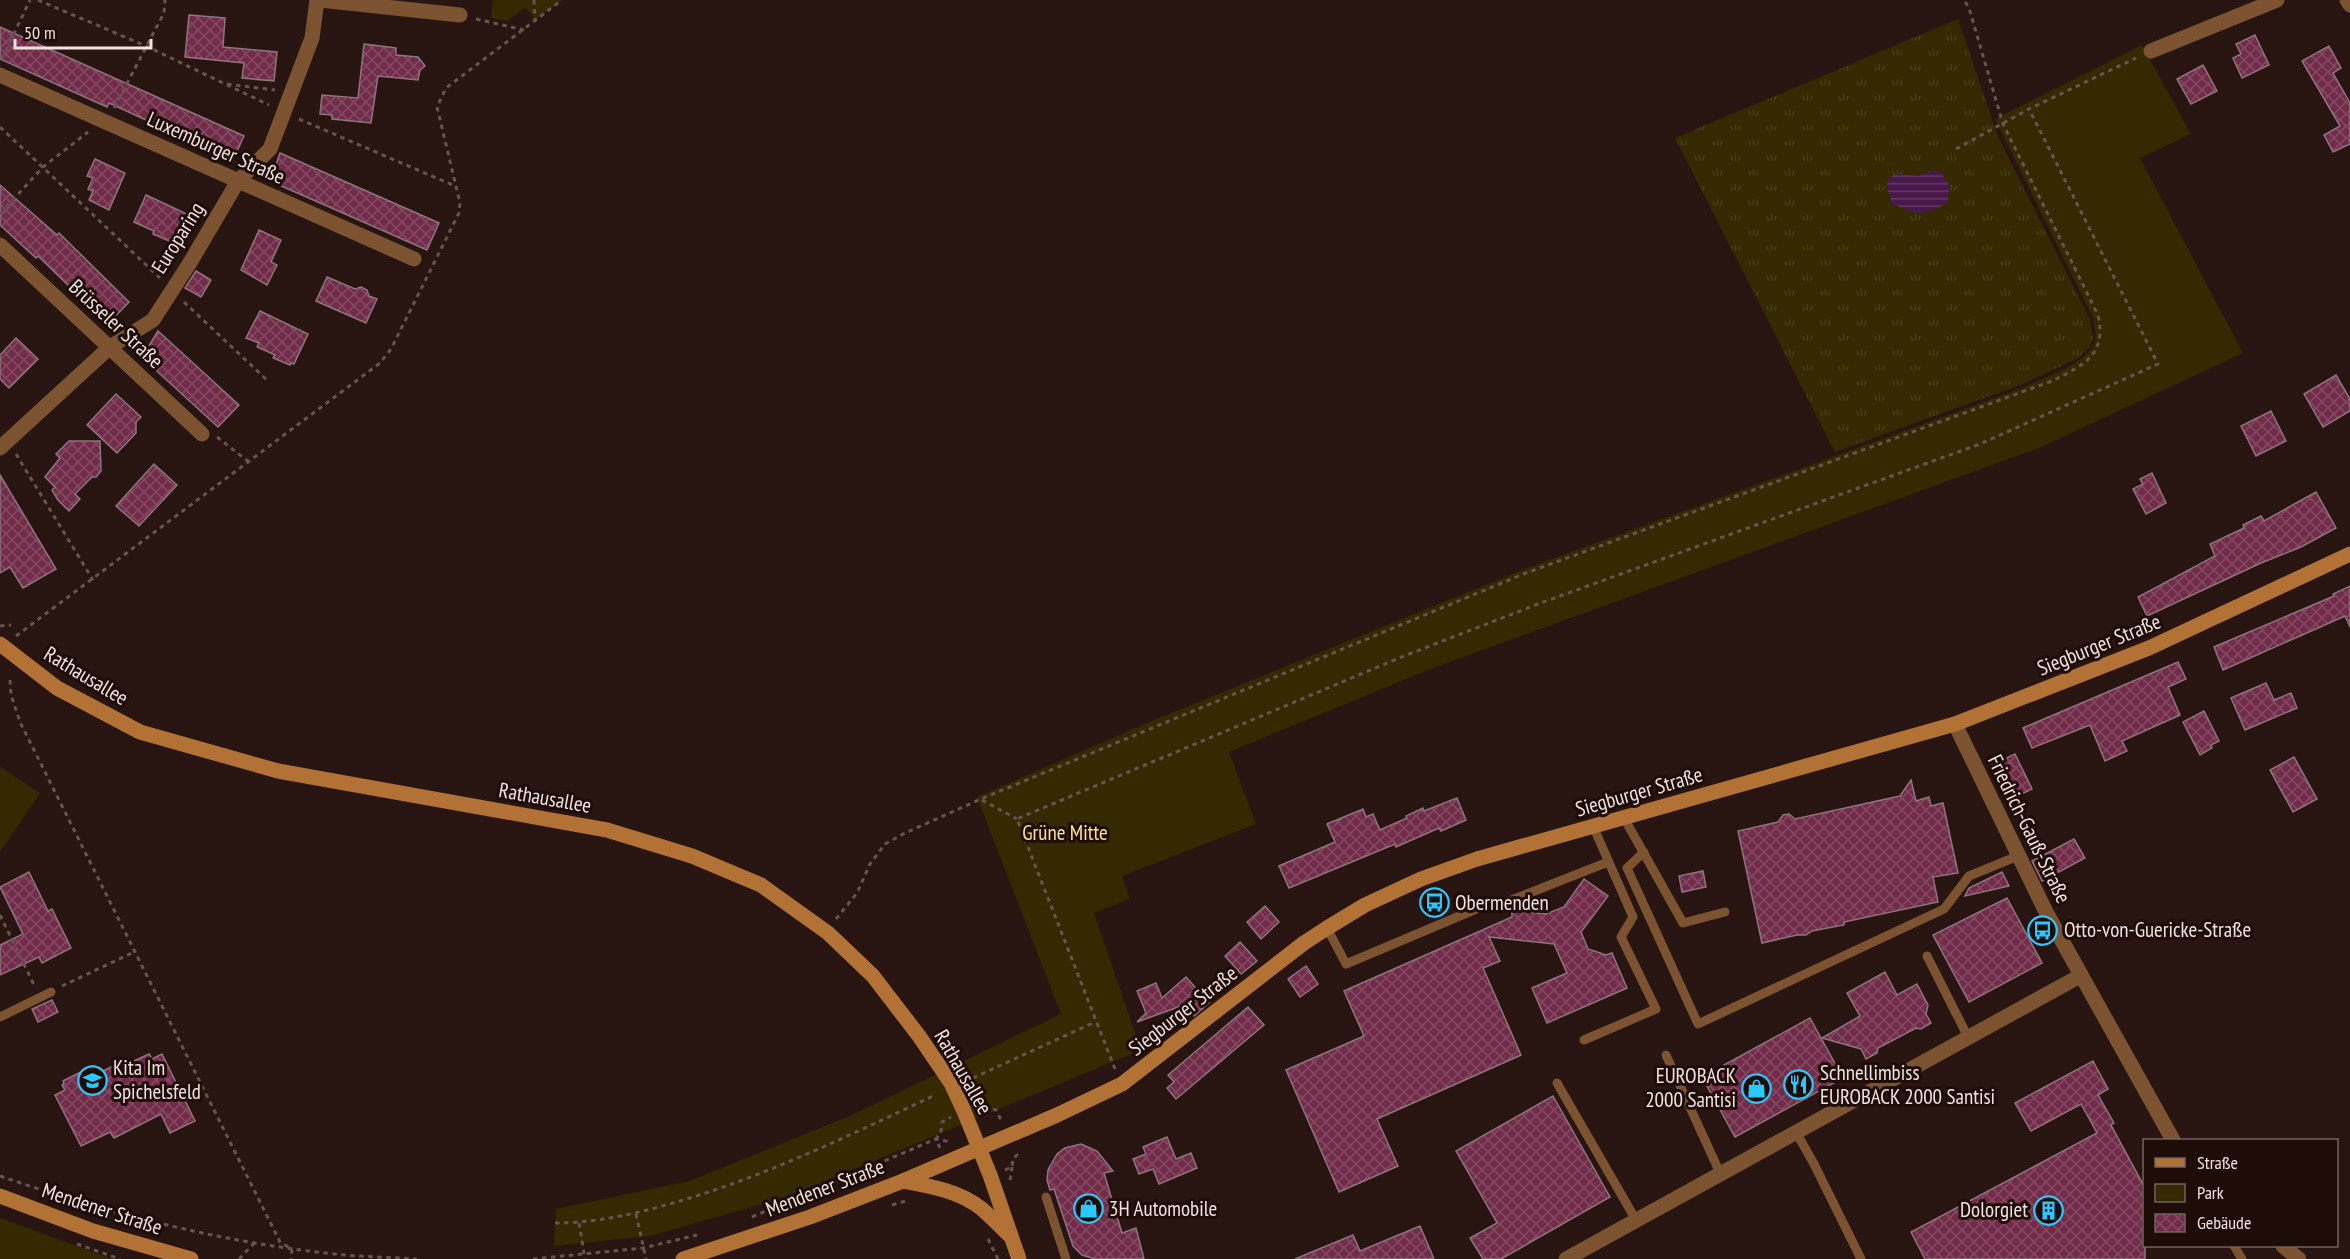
<svg xmlns="http://www.w3.org/2000/svg" width="2350" height="1259" font-family="'PT Sans Narrow',sans-serif">
<defs>
<pattern id="grass-tufts" width="24" height="20" patternUnits="userSpaceOnUse" patternTransform="scale(1.5)"><rect width="24" height="20" fill="#342900"/><path d="M3 7l-1-3M5 7V3M7 7l1-3M15 17l-1-3M17 17v-4M19 17l1-3" fill="none" stroke="#483e18"/></pattern>
<pattern id="water-rules" width="6" height="5" patternUnits="userSpaceOnUse" patternTransform="scale(1.5)"><rect width="6" height="5" fill="#48184c"/><path d="M0 2.5h6" fill="none" stroke="#633965"/></pattern>
<pattern id="building-cross-hatch" width="8" height="8" patternUnits="userSpaceOnUse" patternTransform="scale(1.5)"><rect width="8" height="8" fill="#712c49"/><path d="M0 0l8 8M0 8l8-8" fill="none" stroke="#864a63"/></pattern>
</defs>
<rect width="100%" height="100%" fill="#281512"/>
<!-- grass -->
<polygon fill="url(#grass-tufts)" points="1958,19 1998,137 2090,319 2093,339 2090,347 2078,358 2023,384 1835,452 1675,138"/>
<!-- park -->
<g fill="#342900">
<polygon points="493,0 562,0 535,20 527,9 524,8 507,21 491,18"/>
<path d="M2142,45L2191,134L2140,158L2243,353L2039,448L1433,668L1229,752L1256,824L1122,876L1130,899L1094,913L1141,1050L787,1197L650,1236L554,1246L556,1209L690,1181L852,1115L1061,1014L977,797L1147,723L1527,568L2022,388C2041,379 2089,363 2095,341C2097,333 2094,325 2093,318L1995,119Z"/>
<polygon points="0,767 40,793 0,852"/>
<polygon points="0,1218 112,1259 0,1259"/>
</g>
<!-- water -->
<path fill="url(#water-rules)" d="M1933,170L1941,172L1949,185L1948,202C1924,217 1916,216 1892,203L1888,191L1887,179L1897,174L1919,176Z"/>
<!-- building -->
<g fill="url(#building-cross-hatch)" stroke="#8d747d" stroke-width="1.5">
<polygon points="189,15 225,18 223,47 277,52 274,81 242,78 244,63 185,57"/>
<polygon points="0,27 244,136 233,160 109,103 107,107 0,59"/>
<polygon points="2255,35 2269,65 2242,78 2233,58 2241,54 2236,44"/>
<polygon points="364,44 396,48 396,55 418,57 425,66 420,70 418,80 378,76 371,123 332,119 332,115 320,114 322,95 358,98"/>
<polygon points="2329,46 2341,68 2333,73 2350,103 2350,144 2333,152 2324,135 2340,126 2302,61"/>
<polygon points="2203,65 2217,91 2191,104 2177,79"/>
<polygon points="280,153 439,223 427,250 277,184 279,178 272,176"/>
<polygon points="95,159 125,173 109,210 89,200 93,191 88,189 93,178 87,176"/>
<polygon points="0,185 57,235 59,233 129,302 108,324 38,256 36,258 0,225"/>
<polygon points="146,195 187,214 174,243 153,234 154,231 134,222"/>
<polygon points="259,230 281,240 271,262 277,265 267,285 241,270"/>
<polygon points="196,271 211,280 201,297 185,288"/>
<polygon points="327,277 355,289 361,287 367,290 369,296 377,299 366,323 316,301"/>
<polygon points="260,311 308,334 294,364 291,363 290,365 273,358 275,355 257,347 259,343 246,338"/>
<polygon points="158,331 239,405 218,427 147,362 153,355 147,349"/>
<polygon points="16,338 38,359 9,388 0,379 0,355"/>
<polygon points="2336,375 2350,399 2350,411 2323,427 2304,394"/>
<polygon points="116,394 141,417 136,422 136,433 117,453 87,425"/>
<polygon points="2271,411 2286,441 2256,456 2241,426"/>
<polygon points="69,441 100,441 101,471 96,477 92,477 75,494 80,499 69,511 58,500 52,490 55,487 45,477 60,458 56,454"/>
<polygon points="154,464 177,485 139,526 116,506"/>
<polygon points="2152,473 2166,503 2146,514 2133,489 2143,484 2140,479"/>
<polygon points="0,475 56,569 23,588 10,567 0,573"/>
<polygon points="2316,492 2336,528 2301,547 2261,563 2147,616 2138,597 2215,556 2210,544 2244,528 2243,525 2261,516 2264,521"/>
<polygon points="2350,586 2350,627 2345,616 2223,670 2214,647 2334,596 2333,594"/>
<polygon points="2178,662 2186,679 2168,687 2180,715 2122,741 2127,751 2105,761 2090,725 2032,748 2023,728"/>
<polygon points="2266,683 2274,700 2291,693 2297,708 2245,730 2231,698"/>
<polygon points="2204,711 2219,741 2211,745 2212,748 2200,755 2183,722"/>
<polygon points="2015,754 2032,789 2009,800 1992,765"/>
<polygon points="2294,757 2317,799 2293,812 2270,770"/>
<polygon points="1911,780 1916,801 1929,797 1931,806 1943,803 1958,873 1933,877 1938,902 1844,922 1844,925 1812,931 1806,935 1797,935 1762,943 1738,831 1778,822 1783,815 1789,814 1795,819 1900,796"/>
<polygon points="1457,798 1466,820 1441,831 1439,828 1396,847 1395,844 1289,888 1279,866 1335,842 1327,824 1363,809 1366,817 1373,814 1380,830 1407,818 1406,816 1423,808 1424,811"/>
<polygon points="2074,839 2085,858 2042,881 2032,861"/>
<polygon points="1703,871 1706,887 1682,892 1679,876"/>
<polygon points="29,872 48,911 52,909 71,948 42,963 39,957 0,975 0,945 23,934 0,887"/>
<polygon points="2002,872 2009,886 1965,896 1969,888"/>
<polygon points="1584,879 1608,896 1581,932 1588,949 1606,955 1612,953 1627,988 1547,1023 1532,988 1567,973 1554,944 1489,937 1500,961 1483,968 1521,1055 1377,1119 1398,1166 1339,1192 1286,1070 1364,1036 1344,991 1512,917 1512,910 1546,914 1564,907"/>
<polygon points="2007,898 2042,963 1969,1002 1933,935"/>
<polygon points="1265,906 1279,922 1261,939 1247,922"/>
<polygon points="1240,942 1257,961 1241,974 1225,956"/>
<polygon points="1306,966 1318,984 1300,997 1288,979"/>
<polygon points="1885,972 1897,995 1917,984 1928,1005 1926,1014 1931,1023 1921,1029 1916,1028 1878,1048 1877,1053 1866,1059 1861,1049 1822,1038 1860,1016 1847,993"/>
<polygon points="1186,977 1209,1003 1194,1016 1184,1005 1137,1022 1146,1013 1137,991 1156,983 1162,998"/>
<polygon points="52,1000 58,1012 38,1022 32,1009"/>
<polygon points="1248,1007 1264,1025 1176,1099 1167,1088 1174,1082 1168,1075"/>
<polygon points="1810,1018 1843,1078 1735,1137 1702,1077"/>
<polygon points="149,1054 152,1059 162,1054 195,1121 170,1133 161,1114 114,1138 110,1132 81,1146 55,1095 65,1090 62,1085 64,1084 63,1081 93,1066 99,1073 123,1061 125,1065"/>
<polygon points="2093,1061 2108,1089 2098,1095 2114,1123 2111,1125 2145,1188 2145,1259 1925,1259 1911,1232 2097,1133 2081,1104 2031,1131 2015,1103"/>
<polygon points="1553,1096 1610,1197 1501,1259 1483,1259 1470,1238 1497,1223 1456,1151"/>
<polygon points="1167,1137 1176,1159 1191,1153 1197,1168 1159,1184 1153,1169 1139,1174 1133,1159 1146,1154 1143,1147"/>
<polygon points="1081,1144 1097,1151 1113,1171 1104,1173 1122,1233 1136,1228 1144,1259 1095,1259 1082,1255 1073,1246 1054,1189 1050,1190 1047,1180 1048,1170 1057,1154 1065,1148"/>
<polygon points="1420,1226 1434,1259 1295,1259 1353,1235 1360,1251"/>
</g>
<g fill="none" stroke-linecap="round" stroke-linejoin="round">
<!-- path -->
<g stroke="#665451" stroke-width="3" stroke-dasharray="4.5 4.5" stroke-linecap="butt">
<polyline points="38,0 146,46 269,105"/>
<polyline points="534,0 535,20"/>
<polyline points="476,19 524,30"/>
<polyline points="2,59 30,0"/>
<polyline points="227,84 275,90"/>
<polyline points="114,108 164,13 165,0"/>
<polyline points="299,119 455,186"/>
<polyline points="0,127 160,278"/>
<polyline points="1956,149 2029,109 2136,58"/>
<polyline points="0,214 43,167 88,132"/>
<polyline points="184,302 269,382"/>
<polyline points="217,437 249,462"/>
<polyline points="16,454 93,580"/>
<polyline points="0,626 11,625"/>
<polyline points="16,636 380,363 391,349 459,213 460,203 437,107 446,88 562,0"/>
<polyline points="10,680 11,695 20,722 280,1242 292,1249 291,1259"/>
<polyline points="982,800 1017,819"/>
<polyline points="0,915 34,985"/>
<path d="M836,919L857,893L870,864L885,844L905,833L981,799L1526,573L2052,381C2084,365 2107,355 2098,315L2003,124L1969,8L1964,0"/>
<polyline points="62,986 134,952"/>
<polyline points="1115,1069 1017,819 1399,658 1538,604 1980,444 2158,364 2029,109"/>
<polyline points="973,1078 1095,1022"/>
<polyline points="978,1104 983,1102 989,1108 996,1110 1002,1122"/>
<polyline points="940,1148 936,1139 941,1131 942,1122 951,1117"/>
<polyline points="1005,1170 1012,1167 1013,1159 1017,1155 1015,1150"/>
<path d="M0,1176C104,1212 216,1241 326,1253C356,1257 387,1257 417,1259"/>
<polyline points="1010,1180 1012,1167"/>
<polyline points="892,1205 909,1200"/>
<polyline points="636,1214 646,1259"/>
<polyline points="752,1217 936,1139 951,1142"/>
<path d="M555,1223C598,1223 639,1213 680,1201C768,1175 850,1135 933,1096"/>
<polyline points="579,1223 585,1259"/>
<polyline points="988,1239 998,1259"/>
<polyline points="77,1244 120,1259"/>
<polyline points="239,1259 255,1242"/>
<polyline points="533,1259 643,1248 697,1235"/>
</g>
<!-- lane -->
<g stroke="#7b5330" stroke-width="9">
<polyline points="1624,818 1683,923 1725,912"/>
<polyline points="1644,852 1627,868 1698,1024 1944,909 1969,876 2018,856"/>
<polyline points="1509,901 1608,862"/>
<polyline points="1327,928 1346,964 1481,907"/>
<polyline points="1927,956 1968,1037"/>
<polyline points="0,1017 51,992"/>
<polyline points="1584,1040 1656,1009 1621,937 1633,917 1593,826"/>
<polyline points="1666,1055 1720,1173"/>
<polyline points="1557,1083 1636,1220"/>
<polyline points="1796,1132 1814,1164 1861,1259"/>
<polyline points="1046,1197 1066,1259"/>
<polyline points="2234,1246 2242,1259"/>
</g>
<!-- street -->
<g stroke="#7b5330" stroke-width="15">
<polyline points="320,0 460,15"/>
<polyline points="2347,0 2350,5"/>
<polyline points="2151,51 2277,0"/>
<polyline points="0,75 414,259"/>
<polyline points="0,245 202,434"/>
<polyline points="0,448 110,347 153,320 191,261 238,181 270,149 312,38 317,0"/>
<polyline points="1955,724 2046,912 2173,1140"/>
<polyline points="2283,1246 2299,1259"/>
<polyline points="1566,1259 2080,976"/>
</g>
<!-- secondary -->
<g stroke="#b27236" stroke-width="15">
<polyline points="0,644 57,688 140,732 278,771 607,830 692,856 761,885 828,933 873,976 919,1036 951,1083 964,1111 990,1175 1019,1259"/>
<path d="M903,1181C930,1186 960,1191 982,1209C991,1217 1000,1226 1009,1235"/>
<polyline points="0,1196 93,1231 191,1259"/>
<polyline points="683,1259 810,1217 903,1181 1057,1115 1122,1084 1304,943 1327,928 1365,905 1421,879 1477,859 1955,724 2149,648 2350,554"/>
</g>
</g>
<!-- icons -->
<defs>
<symbol id="bus-ring" viewBox="-11 -11 22 22"><circle r="9.5" fill="#1e0c09" stroke="#29c8ff" stroke-width="1.5"/><path d="M-5-6H5V4H4V6H2V4H-2V6H-4V4H-5ZM-3.5-4V0h7V-4ZM-3.5 1.2v1.5H-2V1.2ZM2 1.2v1.5H3.5V1.2Z" fill="#29c8ff"/></symbol>
<symbol id="school-ring" viewBox="-11 -11 22 22"><circle r="9.5" fill="#1e0c09" stroke="#29c8ff" stroke-width="1.5"/><path d="M0-5L7-2L0 1L-7-2ZM-4 1L0 2.5L4 1V4Q0 6-4 4Z" fill="#29c8ff"/></symbol>
<symbol id="restaurant-ring" viewBox="-11 -11 22 22"><circle r="9.5" fill="#1e0c09" stroke="#29c8ff" stroke-width="1.5"/><path d="M-5-6h1v4h1v-4h1v4h1v-4h1v5L-1.5 .5V6h-2V.5L-5-1ZM5-6V6H3V1.5H1.5Q1.5-4 5-6Z" fill="#29c8ff"/></symbol>
<symbol id="shop-ring" viewBox="-11 -11 22 22"><circle r="9.5" fill="#1e0c09" stroke="#29c8ff" stroke-width="1.5"/><path d="M-5-2.5h2.3a2.7 3.5 0 0 1 5.4 0H5L5.5 6h-11ZM-1.5-2.5h3a1.5 2.3 0 0 0-3 0Z" fill="#29c8ff"/></symbol>
<symbol id="building-ring" viewBox="-11 -11 22 22"><circle r="9.5" fill="#1e0c09" stroke="#29c8ff" stroke-width="1.5"/><path d="M-4-6H4V6H1V3H-1V6H-4ZM-2.5-4.3h1.7v1.8h-1.7ZM.8-4.3h1.7v1.8H.8ZM-2.5-1h1.7V.8h-1.7ZM.8-1h1.7V.8H.8Z" fill="#29c8ff"/></symbol>
</defs>
<g fill-rule="evenodd">
<use href="#bus-ring" x="1418" y="886" width="33" height="33"/>
<use href="#bus-ring" x="2026" y="914" width="33" height="33"/>
<use href="#school-ring" x="76" y="1064" width="33" height="33"/>
<use href="#restaurant-ring" x="1782" y="1068" width="33" height="33"/>
<use href="#shop-ring" x="1740" y="1072" width="33" height="33"/>
<use href="#shop-ring" x="1072" y="1192" width="33" height="33"/>
<use href="#building-ring" x="2032" y="1194" width="33" height="33"/>
</g>
<g text-anchor="middle" stroke-width="6" stroke-linejoin="round" paint-order="stroke">
<!-- street labels -->
<g font-size="21" fill="#f1e2df" stroke="#1e0c09">
<text transform="translate(216 148) rotate(24)" y="7">Luxemburger Straße</text>
<text transform="translate(178 238) rotate(-58)" y="7">Europaring</text>
<text transform="translate(116 324) rotate(43)" y="7">Brüsseler Straße</text>
<text transform="translate(2099 645) rotate(-22)" y="7">Siegburger Straße</text>
<text transform="translate(86 676) rotate(31)" y="7">Rathausallee</text>
<text transform="translate(1639 792) rotate(-16)" y="7">Siegburger Straße</text>
<text transform="translate(545 798) rotate(10)" y="7">Rathausallee</text>
<text transform="translate(2029 829) rotate(64)" y="7">Friedrich-Gauß-Straße</text>
<text transform="translate(1183 1011) rotate(-38)" y="7">Siegburger Straße</text>
<text transform="translate(963 1072) rotate(60)" y="7">Rathausallee</text>
<text transform="translate(825 1188) rotate(-21)" y="7">Mendener Straße</text>
<text transform="translate(102 1209) rotate(18)" y="7">Mendener Straße</text>
</g>
<!-- park labels -->
<g font-size="21" fill="#fae18e" stroke="#1e0c09">
<text x="1065" y="840">Grüne Mitte</text>
</g>
<!-- poi labels -->
<g font-size="21" fill="#f1e2df" stroke="#1e0c09" text-anchor="start">
<text x="1455" y="910">Obermenden</text>
<text x="2064" y="937">Otto-von-Guericke-Straße</text>
<text x="113" y="1075">Kita Im<tspan x="113" dy="24">Spichelsfeld</tspan></text>
<text x="1820" y="1080">Schnellimbiss<tspan x="1820" dy="24">EUROBACK 2000 Santisi</tspan></text>
<text x="1736" y="1083" text-anchor="end">EUROBACK<tspan x="1736" dy="24">2000 Santisi</tspan></text>
<text x="1109" y="1216">3H Automobile</text>
<text x="2028" y="1217" text-anchor="end">Dolorgiet</text>
</g>
</g>
<!-- legend -->
<rect x="2143" y="1139" width="195" height="108" fill="#1e0c09" stroke="#72625f" stroke-width="1.5"/>
<rect x="2155" y="1158" width="30" height="9" fill="#b27236" stroke="#72625f" stroke-width="1.5"/>
<text x="2197" y="1169" font-size="18" fill="#f1e2df">Straße</text>
<rect x="2155" y="1184" width="30" height="18" fill="#342900" stroke="#72625f" stroke-width="1.5"/>
<text x="2197" y="1199" font-size="18" fill="#f1e2df">Park</text>
<rect x="2155" y="1214" width="30" height="18" fill="url(#building-cross-hatch)" stroke="#72625f" stroke-width="1.5"/>
<text x="2197" y="1229" font-size="18" fill="#f1e2df">Gebäude</text>
<!-- scale -->
<path d="M15 39v9h136v-9" fill="none" stroke="#f1e2df" stroke-width="3"/>
<text x="24" y="39" font-size="18" fill="#f1e2df" stroke="#1e0c09" stroke-width="4.5" paint-order="stroke">50 m</text>
</svg>
